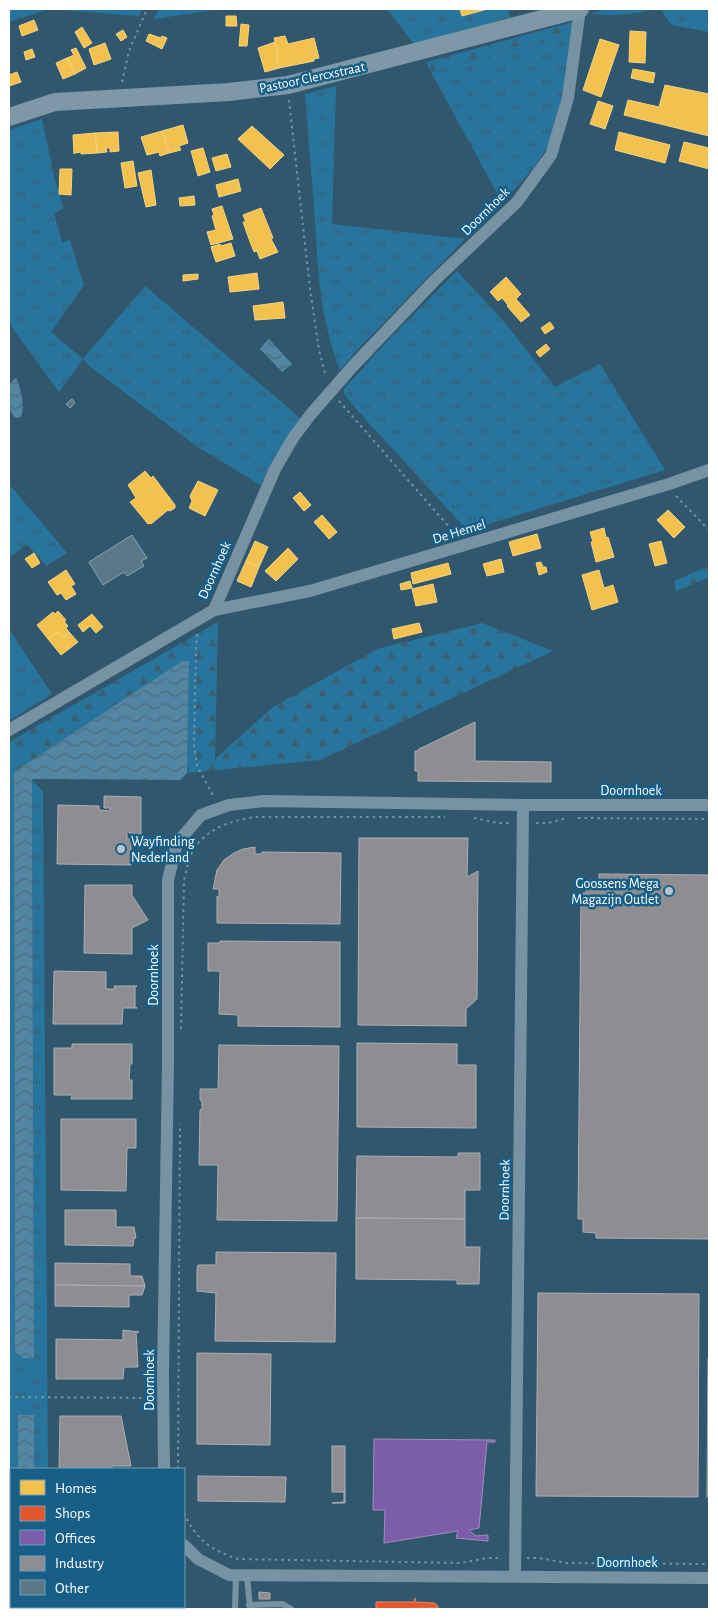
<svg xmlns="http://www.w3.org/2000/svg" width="718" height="1618" font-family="'Alegreya Sans',sans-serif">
<defs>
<pattern id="grass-tufts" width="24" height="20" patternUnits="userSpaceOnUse" patternTransform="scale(1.25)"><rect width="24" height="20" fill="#27759c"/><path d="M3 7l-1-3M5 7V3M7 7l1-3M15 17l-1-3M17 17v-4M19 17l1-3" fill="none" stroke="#3b5e70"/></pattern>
<pattern id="forest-firs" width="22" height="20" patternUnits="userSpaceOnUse" patternTransform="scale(1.25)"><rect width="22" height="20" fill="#27759c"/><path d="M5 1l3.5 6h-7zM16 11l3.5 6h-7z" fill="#3b5e70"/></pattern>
<pattern id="water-waves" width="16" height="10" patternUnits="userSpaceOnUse" patternTransform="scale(1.25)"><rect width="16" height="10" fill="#5386a2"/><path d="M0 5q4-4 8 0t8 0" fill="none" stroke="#506c7b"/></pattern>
</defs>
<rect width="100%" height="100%" fill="#30576d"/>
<!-- grass -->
<g fill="url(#grass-tufts)">
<polygon points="9,9 142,9 139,16 49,9 9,22"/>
<polygon points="159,9 220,9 154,19"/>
<polygon points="387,9 508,9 510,18 414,44"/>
<polygon points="661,9 709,9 709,32 671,25"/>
<path d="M574,34C567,71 563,109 548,144C538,167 519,184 502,202L431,72Z"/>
<path d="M336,86L332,224L465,239L358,349L340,370C320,317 318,276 315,220C312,178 308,136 305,94Z"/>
<polygon points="42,119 55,181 64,208 54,213 62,242 70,240 84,285 51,332 83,359 145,286 300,418 277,455 260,485 198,447 88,365 83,359 59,392 9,323 9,130"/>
<polygon points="457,271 507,325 555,387 600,364 665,470 479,527 463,525 457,519 358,411 344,394 344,389 391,337"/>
<polygon points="9,484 67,553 46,566 27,544 9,558"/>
<polygon points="9,629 52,694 9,721"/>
<polygon points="9,765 14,772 15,1352 23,1358 34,1357 32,779 43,792 48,1469 34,1469 34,1416 18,1415 18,1469 11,1469 11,1607 19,1607 19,1609 9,1609"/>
</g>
<!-- forest -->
<g fill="url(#forest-firs)">
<path d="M605,9H653C634,15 611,16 591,14Z"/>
<polygon points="573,22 574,34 431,72 426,62"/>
<polygon points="709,566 709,577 676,591 674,581"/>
<polygon points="218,622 215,759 273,707 377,649 482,623 553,651 320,760 187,773 189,661 182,661 14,772 9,765 9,742"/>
</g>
<!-- water -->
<g fill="url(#water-waves)">
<polygon points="268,339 269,339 292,364 282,372 260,349"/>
<path d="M16,378C21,387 25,407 21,417L16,418C6,411 4,384 16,378Z"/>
<polygon points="182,661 189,661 187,773 180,780 32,779 34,1358 23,1358 15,1352 14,772"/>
<rect x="18" y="1415" width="16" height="54"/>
</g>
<!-- homes -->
<g fill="#f2c14e" stroke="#f6d483">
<polygon points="460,9 484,9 484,10 462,16"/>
<polygon points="226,16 236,16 237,26 226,26"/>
<polygon points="34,20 38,30 22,36 19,26"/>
<polygon points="241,24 249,25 247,46 239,46"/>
<polygon points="82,27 92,43 84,48 75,32"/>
<polygon points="123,30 127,37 121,41 116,34"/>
<polygon points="630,31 646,32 645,63 629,62"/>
<polygon points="149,34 161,38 162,36 167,38 162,49 146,41"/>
<polygon points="285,36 288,44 314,38 319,58 314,59 314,61 279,68 275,54 278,53 274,38"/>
<polygon points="600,39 619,45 601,97 583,90"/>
<polygon points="275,42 278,53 275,54 279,68 265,72 258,48"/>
<polygon points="105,43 111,59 94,65 89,49"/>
<polygon points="76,48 86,68 75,74 67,58 74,55 71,50"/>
<polygon points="32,49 35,57 26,60 24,52"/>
<polygon points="67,58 75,74 63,79 56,63"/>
<polygon points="633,69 655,73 653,83 631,78"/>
<polygon points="17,72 21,82 9,86 9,75"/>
<polygon points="665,85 709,94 709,136 624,115 628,100 659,107"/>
<polygon points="598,101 613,106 605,129 590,124"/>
<polygon points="183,125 188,143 179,146 181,150 169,153 162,131"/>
<polygon points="252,126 284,155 270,169 238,139"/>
<polygon points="162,131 169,153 160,156 159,152 147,155 141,137"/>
<polygon points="118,132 119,151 110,152 110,148 106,148 107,152 97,153 95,133"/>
<polygon points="619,132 670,145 665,163 615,150"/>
<polygon points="95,133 97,153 81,154 81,152 75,153 74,154 73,135"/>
<polygon points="684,142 709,148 709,169 679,161"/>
<polygon points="203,148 210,172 198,176 191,151"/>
<polygon points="227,154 231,167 216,171 212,158"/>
<polygon points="133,161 137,186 125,188 121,163"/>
<polygon points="60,169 72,169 71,195 59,194"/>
<polygon points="151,170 156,205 146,207 138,173"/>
<polygon points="238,179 241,191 219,197 216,185"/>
<polygon points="194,196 195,205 180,206 179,198"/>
<polygon points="222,206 233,239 211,245 207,232 216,230 212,216 214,215 212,209"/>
<polygon points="261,208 273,238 271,239 278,252 260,259 257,251 254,252 249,239 243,222 246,222 243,215"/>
<polygon points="231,243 235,256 216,262 211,247 220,244 221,246"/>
<polygon points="257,273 259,289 230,292 228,277"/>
<polygon points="198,274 198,279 183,281 183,275"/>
<polygon points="506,277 521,294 516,299 530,315 521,322 507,306 508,305 502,298 498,301 490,292"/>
<polygon points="283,302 285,318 255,320 253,306"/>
<polygon points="550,322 554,328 545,334 541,328"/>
<polygon points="546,344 550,349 540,357 536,352"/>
<polygon points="145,471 151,478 153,476 175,505 175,508 170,511 168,510 151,524 150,523 148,524 130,502 136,498 128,485"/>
<polygon points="198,481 218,490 205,516 189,508 192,501 190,496"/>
<polygon points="300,492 311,505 304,511 293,498"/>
<polygon points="668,510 685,527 674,538 657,520"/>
<polygon points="322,515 337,532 329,539 314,522"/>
<polygon points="604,528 606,538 608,537 614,557 596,562 591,542 593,542 590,532"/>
<polygon points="537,534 541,548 513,556 509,542"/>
<polygon points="255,541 268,547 259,567 246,561"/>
<polygon points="661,541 667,563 655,566 649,544"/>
<polygon points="288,548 298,559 276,581 265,571"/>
<polygon points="34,553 40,563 32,568 25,559"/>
<polygon points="501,559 504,572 487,576 483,564"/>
<polygon points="246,561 259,567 251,587 237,581"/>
<polygon points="541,562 543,567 546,567 547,572 539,575 536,563"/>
<polygon points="448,563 451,574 413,584 411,573"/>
<polygon points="66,570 75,584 71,586 76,594 66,600 61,593 57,595 48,582"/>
<polygon points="599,570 604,588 613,585 618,602 592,610 582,575"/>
<polygon points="410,581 412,588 401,590 400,584"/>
<polygon points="433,584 437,602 416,606 412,589"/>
<polygon points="58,611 66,620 64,621 68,626 66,628 69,632 64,638 59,632 48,639 37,625 53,612 55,614"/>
<polygon points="92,614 103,627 96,633 90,626 83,632 78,625"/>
<polygon points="419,623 422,632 394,639 392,629"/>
<polygon points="59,632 64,638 69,632 78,642 61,655 48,639"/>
</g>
<!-- shops -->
<polygon fill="#e4572e" stroke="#ec896d" points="415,1598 415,1602 434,1603 438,1606 438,1608 376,1609 376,1602 414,1602"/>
<!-- offices -->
<polygon fill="#7b5ea7" stroke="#a38ec1" points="374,1439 495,1440 495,1442 487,1442 479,1528 469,1530 476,1536 488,1535 488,1541 456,1538 458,1531 384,1543 385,1510 373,1510"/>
<!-- industry -->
<g fill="#8d8d92" stroke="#afafb3">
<polygon points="475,722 475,761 551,762 551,782 418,781 418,771 415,771 415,751 418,751 419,749"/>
<polygon points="104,796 141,797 141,834 129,833 129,829 127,829 127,839 131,839 131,865 57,864 58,805 99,806 99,810 110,811 110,808 104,808"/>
<polygon points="359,838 468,838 467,877 478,871 477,999 466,1009 466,1026 358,1025"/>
<polygon points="255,847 255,854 262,854 262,852 341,853 340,924 217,923 217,896 219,897 219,889 213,889 217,870 224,860 234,853 243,849"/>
<polygon points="599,874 709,875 709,1239 596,1238 596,1233 583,1232 583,1219 578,1219 581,893 586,893 586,880 599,880"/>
<polygon points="85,885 132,885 132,895 148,920 132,928 132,954 84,953"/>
<polygon points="220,941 340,942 340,1027 238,1026 238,1015 219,1014 220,971 208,971 208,943 220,943"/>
<polygon points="54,971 106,972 106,989 115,989 114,986 137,986 135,987 135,1007 137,1008 123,1008 122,1024 53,1024"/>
<polygon points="357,1043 457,1044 457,1065 476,1065 476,1128 357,1127"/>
<polygon points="72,1044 132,1044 132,1064 130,1064 129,1080 132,1080 132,1099 71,1099 72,1095 54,1095 54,1048 72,1048"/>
<polygon points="219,1045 339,1046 337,1221 217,1220 218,1165 199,1165 200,1110 202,1109 202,1102 200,1100 200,1089 218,1089"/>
<polygon points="61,1119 136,1119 136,1148 127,1148 126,1191 61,1190"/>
<polygon points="458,1153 480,1153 480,1190 465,1190 465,1219 356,1218 357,1156 458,1157"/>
<polygon points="65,1210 116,1210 116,1227 134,1227 136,1238 134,1238 133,1246 65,1245"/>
<polygon points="356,1218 465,1219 465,1247 480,1247 479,1284 457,1284 457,1280 356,1279"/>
<polygon points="216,1252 336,1253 335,1342 215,1341 216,1293 197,1291 197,1270 198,1265 216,1265"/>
<polygon points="55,1263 130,1264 130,1276 142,1276 145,1286 55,1285"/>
<polygon points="55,1285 145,1286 142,1295 129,1295 129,1307 55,1306"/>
<polygon points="538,1293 699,1294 698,1497 536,1496"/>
<polygon points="123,1330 139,1332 136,1332 138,1367 124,1367 123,1379 56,1379 56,1339 123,1340"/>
<polygon points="197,1353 271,1354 270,1445 197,1444"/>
<polygon points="708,1358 709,1358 709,1497 707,1497"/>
<polygon points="60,1416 121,1416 131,1466 112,1466 112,1469 59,1469"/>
<polygon points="332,1446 345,1446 345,1503 332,1503 344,1502 344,1492 332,1492"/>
<polygon points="198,1476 286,1477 285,1502 198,1501"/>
<polygon points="259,1592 270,1593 270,1599 259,1599"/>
<rect x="79" y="1607" width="91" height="2"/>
</g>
<!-- building -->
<g fill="#5a7887" stroke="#8aa3b1">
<polygon points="72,399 75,403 70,408 66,404"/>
<polygon points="132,535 147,558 141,561 144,566 127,576 124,572 103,585 89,562"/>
</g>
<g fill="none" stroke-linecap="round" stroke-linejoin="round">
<!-- path -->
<g stroke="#7793a3" stroke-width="2" stroke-dasharray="2.5 4" stroke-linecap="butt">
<polyline points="122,82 129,51 147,9"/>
<polyline points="289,100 310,289 319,350 326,377"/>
<polyline points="339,401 456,535"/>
<polyline points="676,496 709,530"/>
<polyline points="197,634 196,648 194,746 197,766 214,797"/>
<polyline points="474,818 498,823 511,823"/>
<polyline points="578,818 709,819"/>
<polyline points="536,823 548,823 568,818"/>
<path d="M181,1029L184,880C187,869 189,856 195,847C210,827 233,820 256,817H445"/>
<polyline points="9,1397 151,1398"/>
<polyline points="178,1469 180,1124"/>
<path d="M184,1513C196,1540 211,1550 238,1559L460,1563L487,1558H502"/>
<polyline points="527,1558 539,1558 567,1563 709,1564"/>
</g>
<!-- lane -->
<g stroke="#7793a3" stroke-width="6">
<polyline points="247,1575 250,1609"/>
<polyline points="249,1605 283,1604 291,1609"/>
<polyline points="235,1609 236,1575"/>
</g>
<!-- street -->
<g stroke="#7793a3" stroke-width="12">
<polyline points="214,610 310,591 669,484 709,470"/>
<polyline points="9,730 214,610 275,469 293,438 311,414 353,366 435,280 517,202 551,155 568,98 580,9"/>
<polyline points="164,1469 163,1374 168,1063 168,880 177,843 201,815 229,805 264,801 523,805 709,805"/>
<polyline points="184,1545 198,1559 229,1575 709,1578"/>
<polyline points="515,1576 523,805"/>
</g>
<!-- secondary -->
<polyline stroke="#7e98a7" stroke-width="18" points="9,117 55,102 229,92 288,85 580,9"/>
</g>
<!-- markers -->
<g fill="#b7c4cc" stroke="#175f86" stroke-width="2">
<circle cx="121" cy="849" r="5"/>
<circle cx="669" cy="891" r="5"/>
</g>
<g text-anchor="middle" stroke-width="5" stroke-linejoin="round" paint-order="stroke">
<!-- street labels -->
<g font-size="14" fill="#fff" stroke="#175f86">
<text transform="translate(312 77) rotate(-12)" y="5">Pastoor Clercxstraat</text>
<text transform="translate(485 211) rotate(-45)" y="5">Doornhoek</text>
<text transform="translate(459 531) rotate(-17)" y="5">De Hemel</text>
<text transform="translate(214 570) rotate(-66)" y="5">Doornhoek</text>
<text x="631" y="795">Doornhoek</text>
<text transform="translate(153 975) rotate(-90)" y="5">Doornhoek</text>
<text transform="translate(504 1190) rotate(-89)" y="5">Doornhoek</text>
<text transform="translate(149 1380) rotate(-90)" y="5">Doornhoek</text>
<text x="627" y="1567">Doornhoek</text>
</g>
<!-- poi labels -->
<g font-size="14" fill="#fff" stroke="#175f86" text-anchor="start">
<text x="131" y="846">Wayfinding<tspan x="131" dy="16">Nederland</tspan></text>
<text x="659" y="888" text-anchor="end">Goossens Mega<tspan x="659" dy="16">Magazijn Outlet</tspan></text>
</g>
</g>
<!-- border -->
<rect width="718" height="1618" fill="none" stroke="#ffffff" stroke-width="20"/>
<!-- legend -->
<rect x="10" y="1468" width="175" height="140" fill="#175f86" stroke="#749fb6"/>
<rect x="20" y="1480" width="25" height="15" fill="#f2c14e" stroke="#749fb6"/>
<text x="55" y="1493" font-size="15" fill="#ffffff">Homes</text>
<rect x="20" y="1506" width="25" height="15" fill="#e4572e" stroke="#749fb6"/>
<text x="55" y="1518" font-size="15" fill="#ffffff">Shops</text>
<rect x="20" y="1530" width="25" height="15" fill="#7b5ea7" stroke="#749fb6"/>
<text x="55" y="1543" font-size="15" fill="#ffffff">Offices</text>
<rect x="20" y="1556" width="25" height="15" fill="#8d8d92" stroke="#749fb6"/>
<text x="55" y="1568" font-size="15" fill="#ffffff">Industry</text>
<rect x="20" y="1580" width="25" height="15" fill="#5a7887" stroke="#749fb6"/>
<text x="55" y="1593" font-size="15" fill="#ffffff">Other</text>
</svg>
